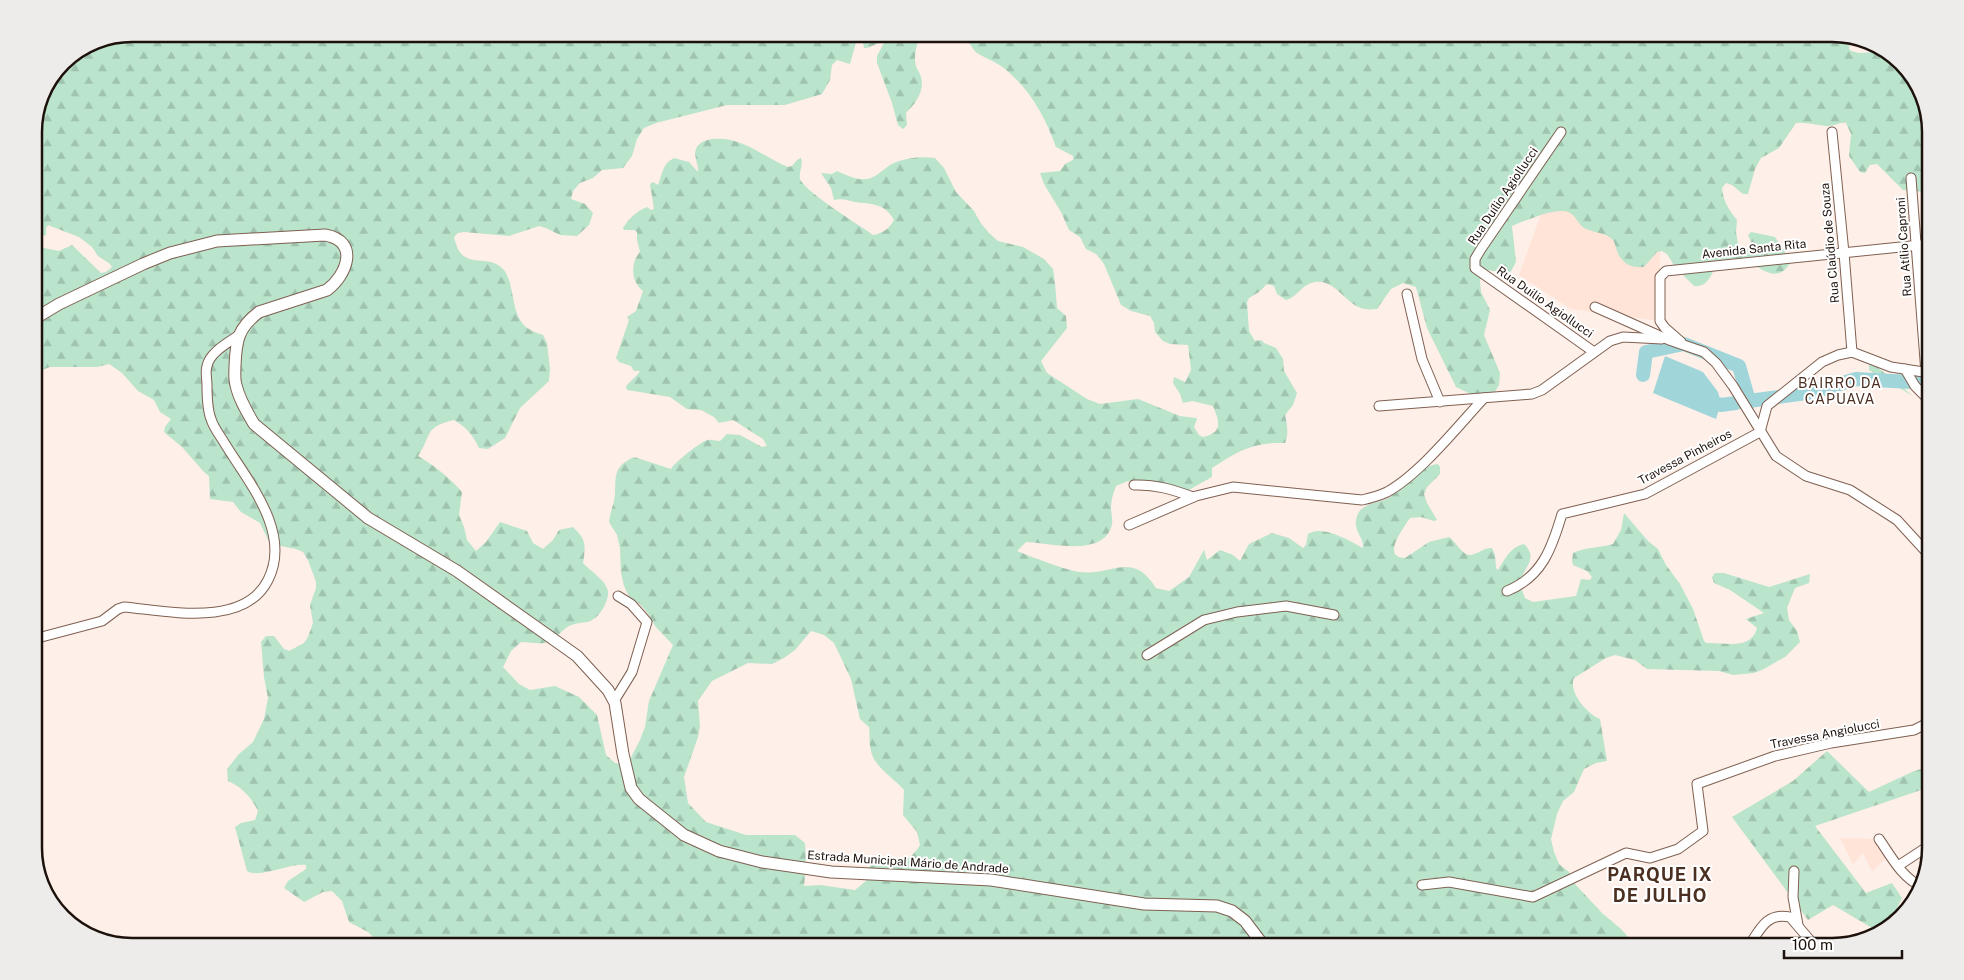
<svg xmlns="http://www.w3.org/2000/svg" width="1964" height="980" font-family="'Public Sans',sans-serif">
<defs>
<pattern id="forest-firs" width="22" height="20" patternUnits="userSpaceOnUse" patternTransform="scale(1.25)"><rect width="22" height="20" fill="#bae4cc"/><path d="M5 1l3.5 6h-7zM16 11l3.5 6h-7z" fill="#9fc3ae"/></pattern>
<pattern id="park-dots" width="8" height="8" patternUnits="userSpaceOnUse" patternTransform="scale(1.25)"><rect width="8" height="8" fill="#bae4cc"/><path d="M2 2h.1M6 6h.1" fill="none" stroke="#9fc3ae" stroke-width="1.8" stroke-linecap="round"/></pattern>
</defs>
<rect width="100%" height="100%" fill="#feefe8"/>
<!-- built -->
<g fill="#ffe4d7">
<polygon points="1547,198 1660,227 1660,321 1571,309 1519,275"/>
<polygon points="1926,374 1930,374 1930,399 1916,386"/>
<polygon points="1840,838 1879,839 1890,855 1872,871 1863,853 1853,864"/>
</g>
<!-- forest -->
<g fill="url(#forest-firs)" fill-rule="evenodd">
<path d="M132,34H925L919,37C917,46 913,56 916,66C917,70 920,73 921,77C925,91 915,104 906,113L907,125L903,129L898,125L892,103L877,63V56L884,43C876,42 872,48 864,48L862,39L859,38L857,39L850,64L837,60L832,65L830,80L822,94L785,105H727L656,123L644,128L637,139L632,156L623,168L602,170L593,178L580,183L573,191L571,199L585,204L593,213L589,225L577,236L560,235L546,228L539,226L509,236L464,232L458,233L454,237C461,270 481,255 498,265C518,276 507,316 529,329C533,332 538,333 543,335L547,343L550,369L549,381L520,408L505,438L488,449L479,448C473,435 466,427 454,420C423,427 432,436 418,456C435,466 449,477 462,492L459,515L464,527L467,540L476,551L486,542L500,522L527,531L533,543L543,549L553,540L559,530L573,527C586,539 586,545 583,563C590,571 606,580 608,591C609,602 599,619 588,622C580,623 573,623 566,628C559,633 554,642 544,643C537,644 529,642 521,642L511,651L503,667L519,684L530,690L555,686L579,697L597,715L606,755L615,763L627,765L640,740L645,727L649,701L673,645L655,626L649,615L640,604L630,598L624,586L621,573L620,548L617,535L609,522C610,513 614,504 615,495C616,475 613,467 634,457L671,469C673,464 701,441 708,440C711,439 716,441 720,441L727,434L740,435L762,447L767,446L763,439L733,420L719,423L714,417L701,410L687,409L670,397L627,390L626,386L638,374L640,371H634L631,366L619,362L616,358L629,320L627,317L636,311L643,291C631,282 630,263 640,252L637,240V232L634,230H624L623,228C629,218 637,211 647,207L651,210L654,209L650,184L653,182L658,185C662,174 663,163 674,158L689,162L698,172C699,164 693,156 696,149C699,142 706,140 712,139C743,136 761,156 788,167L792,166L797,160L801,158C804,166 797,174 801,181C810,195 858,224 873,235C883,233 889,229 894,220C885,203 871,204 855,202C847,200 842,198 834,200L831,188L821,173L832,174L837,171C844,174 852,178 859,179C873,181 880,172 890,165C902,158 921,156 935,158L944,168L956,192L974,211L980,222L989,233L998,241L1023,247L1044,259L1053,269L1055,283L1057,308L1066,316L1067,328L1041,361L1047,373L1087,399L1100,404L1138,399L1180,416L1196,418L1197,419L1194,427L1199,435L1203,437C1224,432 1219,421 1213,406L1192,401L1183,403L1180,394L1173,383L1174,377L1185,382L1191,370L1188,345L1170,344L1163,341L1155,332L1154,323L1150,316L1131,311L1121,305L1104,264L1096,254L1086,249L1080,237L1069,230L1061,212L1044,184L1040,173L1060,171L1065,164L1073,160V156L1056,147C1045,116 1028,86 1001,66C994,61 983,57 977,53C973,50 971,44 967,41C961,38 952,36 945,34H1832L1851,38L1849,49L1851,51L1859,53L1881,52L1892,58L1914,78L1930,126V196L1927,192L1903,190L1877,164L1870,165L1865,173L1860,172L1849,156L1851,134L1846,123C1839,122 1833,127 1826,126C1815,125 1807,122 1796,123L1779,148L1761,158L1755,169L1748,194H1743L1732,185L1726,183L1722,188C1723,201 1729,210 1737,220L1736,232L1739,249L1745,250L1751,248L1752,244L1748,235L1751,232L1775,237L1791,261C1780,283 1764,272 1749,261L1717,263C1712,273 1708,288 1694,286L1675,267L1667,254L1662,251L1657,252L1644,267C1631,268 1622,264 1617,251C1616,248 1615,243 1613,240C1606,232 1593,233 1584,228C1578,224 1576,215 1568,212C1555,207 1525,221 1512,226L1516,262L1510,273L1486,270L1480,280L1481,292L1490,310L1484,335L1500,373L1499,385L1493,395L1479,398L1456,387L1427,328L1416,287L1403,283L1391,289L1377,309C1373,309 1369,310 1365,309C1346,306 1336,279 1315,282C1300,285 1297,298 1286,300L1277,294L1274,286L1267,284L1259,292L1249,298L1247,302L1249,331L1255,341L1261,340L1264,343L1276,348L1283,359L1284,371L1297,393L1293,405L1285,415C1287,424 1289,434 1285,443C1253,442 1238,451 1212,468V477L1187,491L1170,489L1159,482L1148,483L1128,481L1116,486C1113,494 1111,500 1111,508C1111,513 1113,519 1112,524C1105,558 1050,543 1026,542L1017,551C1029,556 1068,571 1080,572C1113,576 1132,550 1156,588L1169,591L1189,577L1204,550L1207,560L1220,550L1233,555L1240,561L1249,544L1272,533L1289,538L1303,548L1306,545L1308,534C1322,524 1350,541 1363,548C1364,536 1352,531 1357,516C1362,502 1379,504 1390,497C1395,494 1394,490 1397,484C1401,477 1429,465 1438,464L1440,467V474L1427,487L1424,494L1427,503L1437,520L1434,521L1421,517L1410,518C1405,526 1380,558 1405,558L1429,542L1449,537C1456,542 1459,550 1466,554C1474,558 1483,547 1492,548L1495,555L1496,568L1498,570C1505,559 1510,547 1524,544C1541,560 1519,570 1521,586C1521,590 1524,594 1525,598L1533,602L1576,596L1581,579L1590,580L1592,577L1587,571L1573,565L1572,561L1573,553C1585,547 1600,548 1613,544L1621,530L1624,513L1648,541L1658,549L1666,565L1680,584L1693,609L1704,641L1706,643C1724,642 1751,651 1757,628L1746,619L1764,613L1730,590L1714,583L1712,577L1715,573H1724L1769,587L1810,574L1809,583L1795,588L1787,608L1789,620L1797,631L1800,642L1785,657L1764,669L1754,673L1733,675L1719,671L1647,669L1635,660L1615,655L1606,658L1574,678C1568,692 1587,714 1600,719L1607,761L1596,763L1584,769L1574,792L1563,801L1557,814L1551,839L1554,852L1559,864L1569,872L1575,884L1602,913L1621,929L1636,946H382L368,932L349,922L342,901L332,891L323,892L304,902L284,888L288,881L306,869V865C288,863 261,879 247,871L235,827L241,823L255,820L258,811C251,797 242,787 228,781L227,769L239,754L253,742L264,719L268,698L264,677L261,642L266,636H274L284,649L289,651L304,643L308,637L313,623L310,605L316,588V582L308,560L303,552L296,549L270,544L260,523L241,512L233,502L210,499L209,476L204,472L182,447L164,432L165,427L171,419L160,412L154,400L138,391L122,373L109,364L97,367H50L34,373V246L59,251L72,245L101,273L106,272L112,267L110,264L98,256L92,247L79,237L48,225L46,228V235L44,236L34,220V126L41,94L63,62L95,41ZM811,631L824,635L834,643L851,679L860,719L869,727C870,735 869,744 871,751C874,767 894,778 904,790L903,815L917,832L920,845C909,864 897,863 878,860L867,869L866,881L855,890L820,885L804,886L806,868L805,843L795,835H746L706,822L688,803L684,777L698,737L700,726L698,701L712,681L748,663L772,664L784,658L795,650Z"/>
<polygon points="1827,751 1869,792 1912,772 1930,766 1930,787 1815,826 1866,893 1892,883 1902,898 1897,908 1894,922 1872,928 1833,905 1808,920 1732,817 1793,781"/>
</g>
<!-- park -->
<polygon fill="url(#park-dots)" points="1869,360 1913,396 1869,370"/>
<!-- water -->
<polygon fill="#a0d6da" points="1665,356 1703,372 1718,392 1721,403 1716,419 1653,393"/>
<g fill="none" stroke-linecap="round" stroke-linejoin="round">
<!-- river -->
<g stroke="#a0d6da" stroke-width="14">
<polyline points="1643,375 1646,352 1684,344 1739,366 1749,401 1814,392 1856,379 1930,383"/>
<polyline points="1711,402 1721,405 1736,403"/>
</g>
<defs>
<g id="minor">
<polyline points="1561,132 1481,249 1475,259 1475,268 1594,352"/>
<polyline points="1832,132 1844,253 1852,352"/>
<polyline points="1911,178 1926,373"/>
<polyline points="1407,294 1422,359 1440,402"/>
<polyline points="1595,307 1669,340 1704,352 1716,363 1733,386 1776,456 1806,476 1850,490 1897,520 1930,556"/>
<polyline points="1681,342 1665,328 1660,321 1660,277 1666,271 1930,244"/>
<polyline points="1905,369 1915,386 1930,401"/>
<polyline points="1379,406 1532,394 1542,390 1610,341 1623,337 1662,339"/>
<path d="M1134,485C1155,484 1174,490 1193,497"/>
<polyline points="1927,494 1930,497"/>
<path d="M1129,525L1196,496L1233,487L1362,500C1371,498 1379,496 1387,492C1420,474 1458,426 1484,398"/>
<path d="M1507,591C1542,577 1552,548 1562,514L1645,494L1760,432L1767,406L1822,362L1838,355L1852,352L1891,367L1930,373"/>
<path d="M34,639L102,621L118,609L124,607C168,611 244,628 268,580C293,531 245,478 222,439C218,433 213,426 211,419C207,409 207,395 207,385C207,379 205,372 207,366C210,352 228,343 239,335"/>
<polyline points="1147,655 1204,620 1237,612 1286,606 1334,615"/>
<polyline points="614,701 632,672 647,622 631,604 618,596"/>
<path d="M1879,839C1891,856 1902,878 1921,886"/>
<polyline points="1898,866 1930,845"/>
<polyline points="1794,871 1793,897 1798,925"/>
<polyline points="1422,885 1449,882 1533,897 1626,853 1650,858 1678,849 1703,831 1697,784 1775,756 1831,743 1914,730 1930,722"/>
<path d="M1749,946C1760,929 1767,912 1790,917L1815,946"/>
</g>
<path id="tertiary" d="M34,319L59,304L143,264L170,253L217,241L325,235C360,241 347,275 327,290L259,312C238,328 236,340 235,366C235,372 234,379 236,385C239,399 247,412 254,424L368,518L457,571L577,656L608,690L615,703L623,754L631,788L639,799L684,835L719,851L762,862L831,872L991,880L1144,904L1217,906L1232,911L1245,921L1264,946"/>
</defs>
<!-- minor casing -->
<use href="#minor" stroke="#7f6051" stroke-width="11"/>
<!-- tertiary casing -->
<use href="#tertiary" stroke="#7f6051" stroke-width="13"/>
<!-- minor -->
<use href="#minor" stroke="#fff" stroke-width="9"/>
<!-- tertiary -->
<use href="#tertiary" stroke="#fff" stroke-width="11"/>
</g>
<g text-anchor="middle" stroke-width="4" stroke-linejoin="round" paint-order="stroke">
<!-- street labels -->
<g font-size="12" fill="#1d110b" stroke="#fff">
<text transform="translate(1503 196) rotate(-56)" y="4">Rua Duílio Agiollucci</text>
<text transform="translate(1830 243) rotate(-95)" y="4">Rua Claúdio de Souza</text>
<text transform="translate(1904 247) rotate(-94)" y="4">Rua Atílio Caproni</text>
<text transform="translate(1754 249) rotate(-6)" y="4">Avenida Santa Rita</text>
<text transform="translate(1545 302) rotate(35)" y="4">Rua Duilio Agiollucci</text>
<text transform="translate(1685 457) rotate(-28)" y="4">Travessa Pinheiros</text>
<text transform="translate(1825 734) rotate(-11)" y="4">Travessa Angiolucci</text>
<text transform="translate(908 862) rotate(4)" y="4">Estrada Municipal Mário de Andrade</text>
</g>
<!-- neighbourhood labels -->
<g font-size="14" letter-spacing="1" fill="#4b2f21" stroke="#fff">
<text x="1840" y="388">BAIRRO DA<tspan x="1840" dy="16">CAPUAVA</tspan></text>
</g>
<!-- district labels -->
<g font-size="18" font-weight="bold" letter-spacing="1" fill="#4b2f21" stroke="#fff">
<text x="1660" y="881">PARQUE IX<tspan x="1660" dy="21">DE JULHO</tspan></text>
</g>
</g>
<!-- crop -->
<path d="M0 0H1964V980H0ZM132 42H1832A90 90 0 0 1 1922 132V848A90 90 0 0 1 1832 938H132A90 90 0 0 1 42 848V132A90 90 0 0 1 132 42Z" fill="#edeceb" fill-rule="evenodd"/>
<path fill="none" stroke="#1d110b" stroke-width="2.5" d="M132 42H1832A90 90 0 0 1 1922 132V848A90 90 0 0 1 1832 938H132A90 90 0 0 1 42 848V132A90 90 0 0 1 132 42Z"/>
<!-- scale -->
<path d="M1784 950v8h118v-8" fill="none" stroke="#1d110b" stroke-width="2.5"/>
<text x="1792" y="950" font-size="15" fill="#1d110b" stroke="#ffffff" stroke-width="4" paint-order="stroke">100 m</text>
</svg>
